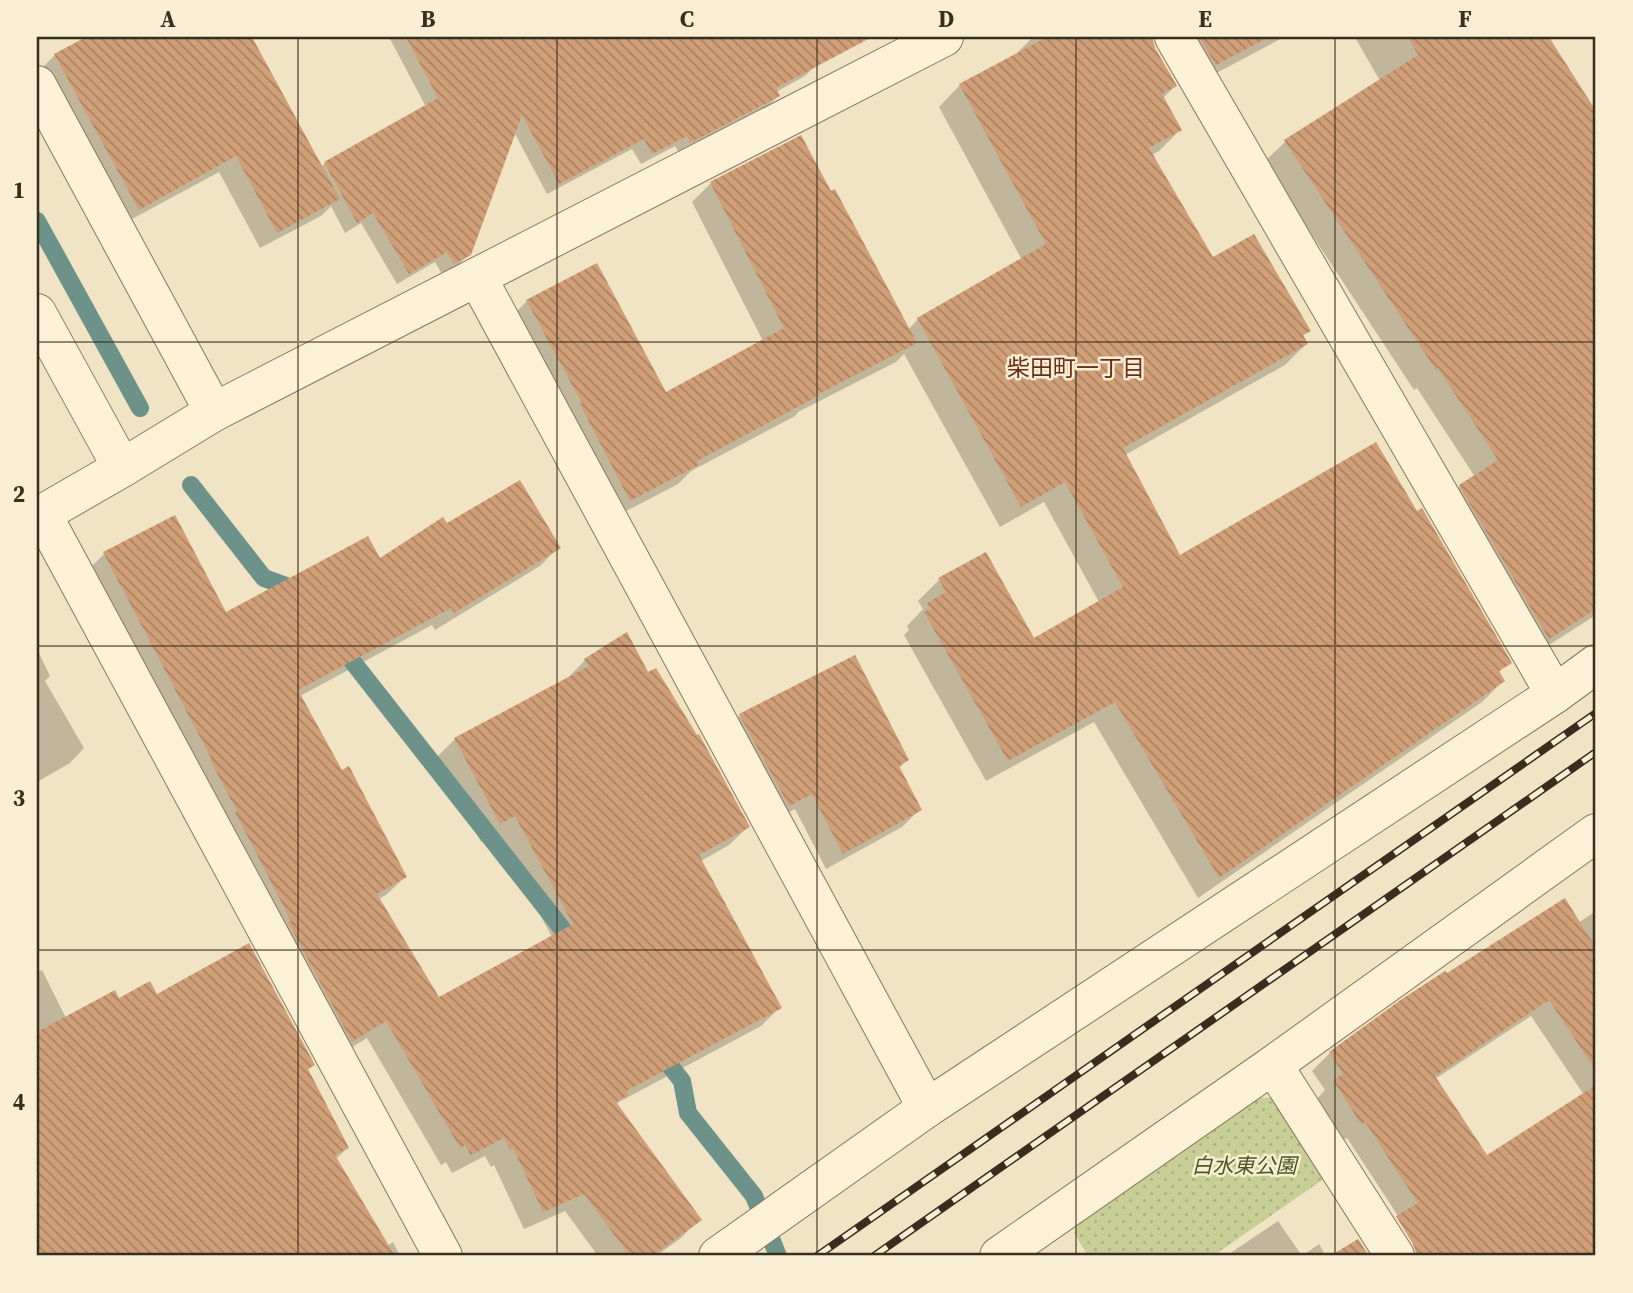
<svg xmlns="http://www.w3.org/2000/svg" width="1633" height="1293" font-family="'Source Serif 4','Noto Sans JP',serif">
<defs>
<pattern id="park-dots" width="8" height="8" patternUnits="userSpaceOnUse" patternTransform="scale(1.75)"><rect width="8" height="8" fill="#c7cf97"/><path d="M2 2h.1M6 6h.1" fill="none" stroke="#acb282" stroke-width="1.8" stroke-linecap="round"/></pattern>
<pattern id="building-back-hatch" width="6" height="6" patternUnits="userSpaceOnUse" patternTransform="scale(1.75)"><rect width="6" height="6" fill="#d09f78"/><path d="M-1 5l2 2M0 0l6 6M5-1l2 2" fill="none" stroke="#aa8262"/></pattern>
</defs>
<rect width="100%" height="100%" fill="#f0e4c4"/>
<!-- park -->
<polygon fill="url(#park-dots)" points="1278,1097 1328,1176 1213,1256 1088,1256 1074,1233 1086,1211 1239,1099"/>
<!-- shadow -->
<g fill="#0003" fill-rule="evenodd">
<polygon points="90,37 250,37 321,167 325,163 426,107 389,37 802,37 816,65 805,76 776,92 778,96 767,107 679,153 675,146 641,164 632,149 547,194 514,132 469,254 457,266 442,274 435,262 397,284 361,223 345,233 331,206 321,216 260,248 219,172 121,225 38,72 55,55"/>
<polygon points="1033,37 1151,37 1153,48 1175,86 1162,99 1180,130 1159,151 1152,155 1212,259 1309,330 1302,337 1306,344 1285,365 1125,455 1180,557 1509,662 1498,673 1503,681 1482,702 1198,898 1094,722 986,781 904,635 909,630 907,626 923,609 918,601 939,580 1034,640 1099,602 1044,502 1000,527 904,354 896,362 798,412 795,416 691,471 678,484 611,519 508,320 527,301 666,394 763,341 692,202 711,183 908,330 918,319 1022,260 939,107 960,85 1019,54 1018,52"/>
<polygon points="1156,37 1284,37 1194,85"/>
<polygon points="1355,37 1547,37 1596,115 1596,615 1527,659 1439,507 1460,486 1475,477 1417,388 1414,390 1264,162 1285,142 1380,81"/>
<polygon points="447,525 558,548 540,566 435,630 432,625 300,696 341,772 405,877 386,895 379,899 438,999 552,937 496,833 481,842 437,757 455,739 567,679 585,660 647,675 748,827 729,845 701,861 780,1007 761,1026 619,1102 616,1105 699,1219 681,1238 656,1256 598,1256 565,1211 524,1229 494,1165 491,1167 485,1156 452,1173 446,1162 441,1165 367,1038 333,1059 86,572 104,554 225,615 380,560"/>
<polygon points="37,649 50,676 45,681 84,748 70,763 37,782"/>
<polygon points="855,658 907,760 898,769 919,810 902,827 826,869 795,809 771,822 723,732 740,715"/>
<path d="M1596,911V1256H1429L1424,1249L1421,1251L1347,1138L1343,1140L1317,1099L1325,1090L1312,1071L1330,1053L1403,1001L1447,976L1578,923ZM1531,1016L1584,1095L1487,1158L1435,1079Z"/>
<polygon points="37,969 38,972 42,970 66,1018 118,1000 156,996 313,1065 307,1070 347,1148 336,1159 387,1246 393,1242 400,1256 37,1256"/>
<polygon points="1278,1221 1302,1256 1319,1244 1326,1256 1226,1256"/>
</g>
<g fill="none" stroke-linecap="round" stroke-linejoin="round">
<!-- stream -->
<g stroke="#6c928a" stroke-width="18">
<polyline points="37,221 140,408"/>
<polyline points="191,485 264,578 297,590 299,593"/>
<polyline points="338,643 578,949"/>
<polyline points="656,1048 682,1081 688,1113 754,1196 778,1256"/>
</g>
</g>
<!-- building -->
<g fill="url(#building-back-hatch)">
<polygon points="86,37 252,37 340,199 277,233 236,156 139,210 54,54"/>
<polygon points="406,37 872,37 776,88 780,96 690,143 687,136 652,154 644,139 559,184 522,115 471,255 454,264 447,252 409,274 373,213 357,223 324,162 438,98"/>
<polygon points="1047,37 1152,37 1155,48 1177,86 1162,94 1182,130 1149,148 1213,257 1254,234 1311,331 1303,335 1308,344 1123,448 1180,555 1376,442 1417,511 1422,508 1512,663 1499,671 1505,681 1219,878 1115,702 1008,761 924,612 930,609 927,603 946,592 938,578 986,552 1034,638 1123,587 1065,482 1021,507 917,318 1046,244 959,84"/>
<polygon points="1199,37 1269,37 1216,65"/>
<polygon points="1408,37 1549,37 1596,111 1596,609 1549,639 1459,485 1498,460 1438,368 1436,370 1284,140 1418,55"/>
<polygon points="801,135 831,191 835,189 917,343 815,396 816,397 697,461 699,465 630,501 580,404 582,403 526,300 597,263 666,392 784,328 710,182"/>
<polygon points="520,480 561,548 454,613 451,608 298,690 342,770 349,766 407,877 377,894 439,997 573,924 515,816 500,824 454,738 589,666 584,659 627,632 648,672 656,668 697,735 699,734 750,827 699,855 782,1008 626,1091 629,1095 616,1102 702,1220 652,1256 630,1256 584,1194 543,1212 513,1148 510,1150 504,1138 471,1155 465,1145 460,1148 386,1021 352,1042 288,922 291,921 235,812 237,811 210,760 212,760 103,552 175,515 226,612 368,536 380,558 443,517 447,523"/>
<polygon points="855,655 909,760 899,766 922,810 843,854 812,794 789,806 739,714"/>
<polygon points="1565,898 1596,948 1596,1071 1549,1000 1435,1076 1487,1155 1596,1085 1596,1256 1417,1256 1413,1244 1396,1216 1418,1203 1365,1122 1361,1124 1333,1080 1343,1074 1329,1052 1402,999 1445,971 1447,973"/>
<polygon points="249,943 315,1065 308,1069 349,1148 335,1155 395,1256 37,1256 37,1032 115,990 119,998 150,981 157,994"/>
<polygon points="1358,1239 1369,1256 1330,1256"/>
</g>
<g fill="none" stroke-linecap="round" stroke-linejoin="round">
<defs>
<g id="street">
<polyline points="1174,37 1555,694"/>
<polyline points="37,85 214,412"/>
<polyline points="477,277 927,1108"/>
<polyline points="37,313 122,468"/>
<polyline points="42,514 443,1256"/>
<polyline points="37,517 122,468 214,412 944,37"/>
<polyline points="1273,1065 1395,1256"/>
<polyline points="718,1256 927,1108 1555,694 1596,664"/>
<polyline points="999,1256 1273,1065 1596,833"/>
</g>
</defs>
<!-- street casing -->
<use href="#street" stroke="#8c7559" stroke-width="40"/>
<!-- street -->
<use href="#street" stroke="#faf1d7" stroke-width="38"/>
<defs>
<g id="rail">
<polyline points="817,1256 1596,713"/>
<polyline points="874,1256 1596,752"/>
</g>
</defs>
<!-- rail casing -->
<use href="#rail" stroke="#3b2d1e" stroke-width="8"/>
<!-- rail -->
<use href="#rail" stroke="#f7eed4" stroke-width="5" stroke-dasharray="16" stroke-linecap="butt"/>
</g>
<!-- grid -->
<path fill="none" stroke="#3b2d1e" stroke-width="2" stroke-opacity="0.55" d="M298,37V1256M557,37V1256M817,37V1256M1076,37V1256M1335,37V1256M37,342H1596M37,646H1596M37,950H1596"/>
<g text-anchor="middle" stroke-width="5" stroke-linejoin="round" paint-order="stroke">
<!-- park labels -->
<g font-size="21" font-style="italic" fill="#4a5923" stroke="#f7eed4">
<text x="1244" y="1173">白水東公園</text>
</g>
<!-- neighbourhood labels -->
<g font-size="23" fill="#6a2e1b" stroke="#f7eed4">
<text x="1076" y="376">柴田町一丁目</text>
</g>
</g>
<!-- border -->
<rect width="1633" height="1293" fill="none" stroke="#f7eed4" stroke-width="77"/>
<rect x="38" y="38" width="1556" height="1216" fill="none" stroke="#3b2d1e" stroke-width="2.5"/>
<g font-size="23" text-anchor="middle" font-weight="bold" fill="#3b2d1e">
<text x="168" y="27">A</text>
<text x="428" y="27">B</text>
<text x="687" y="27">C</text>
<text x="946" y="27">D</text>
<text x="1205" y="27">E</text>
<text x="1465" y="27">F</text>
<text x="19" y="198">1</text>
<text x="19" y="502">2</text>
<text x="19" y="806">3</text>
<text x="19" y="1110">4</text>
</g>
</svg>
